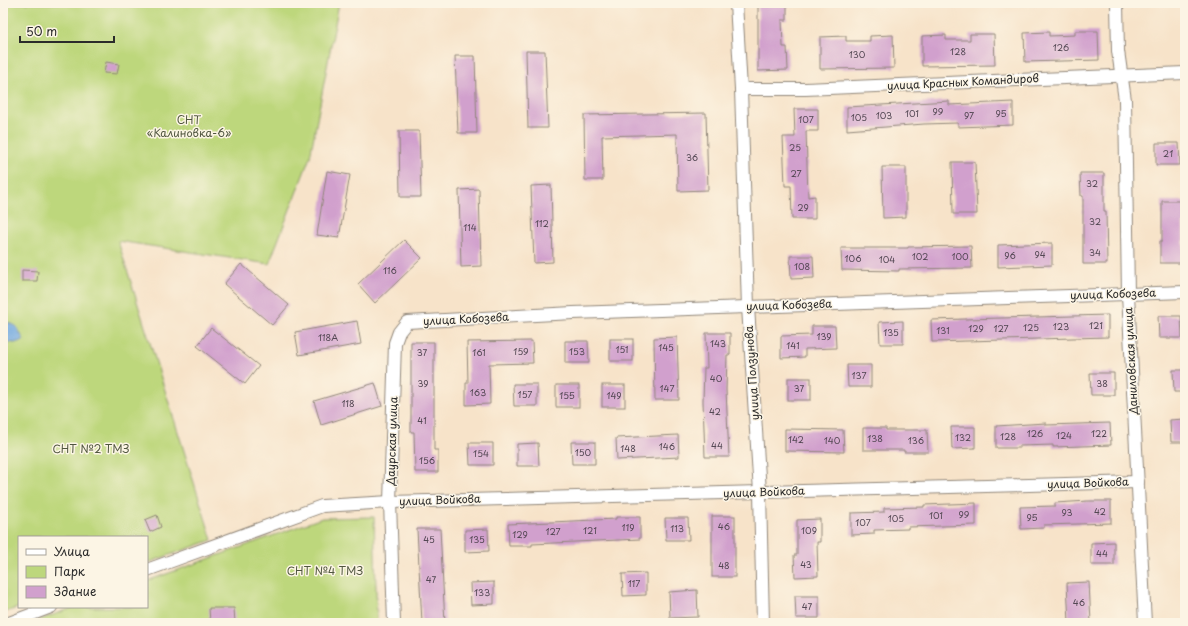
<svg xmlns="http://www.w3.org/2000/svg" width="1188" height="626" font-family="'Playpen Sans',sans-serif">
<rect width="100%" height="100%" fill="#fcf5e5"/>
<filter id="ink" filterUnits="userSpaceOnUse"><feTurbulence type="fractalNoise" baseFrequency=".025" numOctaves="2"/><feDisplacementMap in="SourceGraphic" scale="8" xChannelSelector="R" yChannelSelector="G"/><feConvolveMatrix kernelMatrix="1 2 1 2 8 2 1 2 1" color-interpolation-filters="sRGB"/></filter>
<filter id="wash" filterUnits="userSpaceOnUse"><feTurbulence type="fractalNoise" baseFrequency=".012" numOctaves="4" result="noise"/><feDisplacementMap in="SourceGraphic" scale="16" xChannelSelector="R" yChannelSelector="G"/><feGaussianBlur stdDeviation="0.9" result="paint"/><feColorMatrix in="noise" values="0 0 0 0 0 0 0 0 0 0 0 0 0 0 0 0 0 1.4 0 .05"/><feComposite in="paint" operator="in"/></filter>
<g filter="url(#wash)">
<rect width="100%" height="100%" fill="#f7e3c9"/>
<!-- green -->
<g fill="#bdd77c" stroke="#748154">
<polygon points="3,3 339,3 310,157 269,264 118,241 212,540 147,563 147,537 19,537 20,607 3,613"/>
<polygon points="374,517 377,623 31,623 75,607 147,607 147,581 322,518"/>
</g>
<!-- water -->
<polygon fill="#72a9e0" stroke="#4e6a86" points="3,320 16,326 24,340 15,343 3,342"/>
<g id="blocks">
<!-- building -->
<g fill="#d1a0cd">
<polygon points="758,3 787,3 787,20 782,20 783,47 787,47 788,70 758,71"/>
<polygon points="1075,31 1098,31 1099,60 1025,62 1024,33 1049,32 1049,36 1075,35"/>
<polygon points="970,34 994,34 995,65 922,66 922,36 946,35 946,40 970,40"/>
<polygon points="893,35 894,68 820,69 820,37 846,36 846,41 870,41 870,36"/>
<polygon points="526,51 545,51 548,128 528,128"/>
<polygon points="455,56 475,56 477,133 458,133"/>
<polygon points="106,62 119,64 117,74 104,73"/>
<polygon points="949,101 949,105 1013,102 1013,125 958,127 958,123 924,124 847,130 847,107"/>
<polygon points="794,109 818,109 818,131 806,131 808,197 815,196 815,219 792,219 791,186 785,186 783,137 795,137"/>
<polygon points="706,113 708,190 678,191 677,134 602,136 603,180 585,180 584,115"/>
<polygon points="399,131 419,131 421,197 400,197"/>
<polygon points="1156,143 1179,143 1180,165 1156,165"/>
<polygon points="952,162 975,162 977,214 953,214"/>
<polygon points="882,167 906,167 906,217 883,218"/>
<polygon points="327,171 350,175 339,238 317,235"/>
<polygon points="1080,173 1104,173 1104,211 1106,211 1107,264 1083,264 1083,196 1081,196"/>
<polygon points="551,185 553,262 534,263 531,186"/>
<polygon points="479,189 481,266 461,267 459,190"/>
<polygon points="1162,201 1185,201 1185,223 1183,223 1184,263 1160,263 1160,241 1162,241"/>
<polygon points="404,240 422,258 375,303 358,284"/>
<polygon points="1052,243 1052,265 998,267 998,245"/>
<polygon points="971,246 972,268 899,269 899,271 842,270 841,248 908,248 908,247"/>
<polygon points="790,256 813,256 814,278 791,279"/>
<polygon points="241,264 289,305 272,325 224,284"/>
<polygon points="22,270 38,271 37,281 22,281"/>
<polygon points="1108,315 1108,337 932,342 931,320"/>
<polygon points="1158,316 1181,316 1182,338 1159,338"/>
<polygon points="357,321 361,344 299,355 295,332"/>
<polygon points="903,321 903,344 880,344 879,322"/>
<polygon points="812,326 835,326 836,348 805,349 805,357 781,358 781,336 812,335"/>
<polygon points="211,328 259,366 245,384 197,346"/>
<polygon points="706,333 730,333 730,355 727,355 726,390 729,457 705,457 703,401 704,368 707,368"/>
<polygon points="677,337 679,400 655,400 654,338"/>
<rect x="610" y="339" width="23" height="22"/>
<polygon points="532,341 533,363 489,364 490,404 466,405 466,383 468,383 467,342"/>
<polygon points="565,341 588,341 589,363 565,363"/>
<polygon points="411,342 434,342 434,450 438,450 438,472 415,472 414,432 411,432"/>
<polygon points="847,365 871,365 871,387 848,387"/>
<polygon points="1173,370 1185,370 1185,392 1174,392"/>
<polygon points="1090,373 1114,373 1114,395 1091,395"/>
<rect x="788" y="378" width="23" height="22"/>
<polygon points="375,383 382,406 321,425 314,401"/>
<polygon points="513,384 537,384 537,406 514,406"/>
<rect x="556" y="385" width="23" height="22"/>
<rect x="602" y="385" width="23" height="22"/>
<polygon points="1185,419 1185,442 1171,442 1170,420"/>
<polygon points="1046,423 1046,425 1110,423 1111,445 1053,447 1053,445 1020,446 1020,448 996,448 996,426"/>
<polygon points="951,427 975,427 975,448 952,449"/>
<polygon points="863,428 886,428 886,430 927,430 928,452 904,452 904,450 863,450"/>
<polygon points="785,429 843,430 844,452 785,451"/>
<polygon points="678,435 679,457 617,460 616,438"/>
<polygon points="571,442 595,442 595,464 572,464"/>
<polygon points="469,443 493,443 493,465 470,465"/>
<polygon points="538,443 539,466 517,466 517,444"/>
<polygon points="1088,501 1111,501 1111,523 1044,525 1044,528 1021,529 1020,507 1055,506 1055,503"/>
<polygon points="976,503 976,525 908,527 908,529 874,530 874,534 851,535 851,513 884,512 884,508 924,507 924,505"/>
<polygon points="157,515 161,527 150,532 145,520"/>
<rect x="712" y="516" width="23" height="61"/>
<polygon points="616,517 640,517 640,539 532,544 532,546 509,546 508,524 616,519"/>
<polygon points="665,518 688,518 689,540 666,540"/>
<polygon points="820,519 820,542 817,542 818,576 795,577 794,555 797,555 797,520"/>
<polygon points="417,529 440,529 445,623 422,623"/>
<polygon points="488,529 489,551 465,552 465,530"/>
<polygon points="1114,542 1114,565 1091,565 1091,543"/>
<polygon points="646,573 646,595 623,596 622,574"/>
<polygon points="494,582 494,604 471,605 470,583"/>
<polygon points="1089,582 1091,623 1069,623 1067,583"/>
<polygon points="697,590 698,617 670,618 669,592"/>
<polygon points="795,596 819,596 819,618 796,618"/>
<polygon points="209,608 234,608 235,623 210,623"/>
</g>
</g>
</g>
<g filter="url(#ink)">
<use href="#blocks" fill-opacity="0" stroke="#91877a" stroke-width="1"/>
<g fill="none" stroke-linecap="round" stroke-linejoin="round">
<defs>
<g id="street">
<polyline points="736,3 741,89 748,307 760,492 763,623"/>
<polyline points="1117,3 1118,51 1125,100 1128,294 1145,623"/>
<polyline points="741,89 805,89 1185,73"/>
<polyline points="147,570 322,506 390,502 1138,482"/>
<polyline points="9,623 51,607"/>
<polyline points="394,623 390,502 395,343 399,332 407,322 573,313 1185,292"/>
</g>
</defs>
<!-- street casing -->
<use href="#street" stroke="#91877a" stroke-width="14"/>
<!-- street -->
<use href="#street" stroke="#fff" stroke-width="12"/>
</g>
</g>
<g text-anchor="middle" stroke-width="3" stroke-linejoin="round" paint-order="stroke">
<!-- number labels -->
<g font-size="9" fill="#544854">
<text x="1061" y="51">126</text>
<text x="958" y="55">128</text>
<text x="857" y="58">130</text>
<text x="938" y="115">99</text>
<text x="912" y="117">101</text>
<text x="1001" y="117">95</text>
<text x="884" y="119">103</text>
<text x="969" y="119">97</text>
<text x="859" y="121">105</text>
<text x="806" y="123">107</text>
<text x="795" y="151">25</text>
<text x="1168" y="157">21</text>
<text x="692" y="161">36</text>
<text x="796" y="177">27</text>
<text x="1092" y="187">32</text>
<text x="803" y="211">29</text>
<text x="1095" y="225">32</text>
<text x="542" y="227">112</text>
<text x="470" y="231">114</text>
<text x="1095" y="256">34</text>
<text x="1040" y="258">94</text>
<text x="1010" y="259">96</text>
<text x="920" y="260">102</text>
<text x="960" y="260">100</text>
<text x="853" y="262">106</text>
<text x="887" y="263">104</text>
<text x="802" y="270">108</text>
<text x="390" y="274">116</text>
<text x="1096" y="329">121</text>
<text x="1061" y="330">123</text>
<text x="1031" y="331">125</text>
<text x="976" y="332">129</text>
<text x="1001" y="332">127</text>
<text x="943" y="334">131</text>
<text x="891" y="336">135</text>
<text x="824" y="340">139</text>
<text x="328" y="341">118А</text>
<text x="718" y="347">143</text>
<text x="793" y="349">141</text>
<text x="666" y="351">145</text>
<text x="622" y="353">151</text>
<text x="521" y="355">159</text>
<text x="577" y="355">153</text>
<text x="422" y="356">37</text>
<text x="479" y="356">161</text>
<text x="859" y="379">137</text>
<text x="716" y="382">40</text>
<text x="423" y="387">39</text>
<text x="1102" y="387">38</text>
<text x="667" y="392">147</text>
<text x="799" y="392">37</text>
<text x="478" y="396">163</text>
<text x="525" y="398">157</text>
<text x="567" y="399">155</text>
<text x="614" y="399">149</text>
<text x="348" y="407">118</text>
<text x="715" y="415">42</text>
<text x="422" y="424">41</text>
<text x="1035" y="437">126</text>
<text x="1099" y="437">122</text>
<text x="1064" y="439">124</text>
<text x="1008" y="440">128</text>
<text x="963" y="441">132</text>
<text x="875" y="442">138</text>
<text x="796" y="443">142</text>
<text x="832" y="444">140</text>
<text x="916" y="444">136</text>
<text x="717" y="449">44</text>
<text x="667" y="450">146</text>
<text x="628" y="452">148</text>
<text x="583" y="456">150</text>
<text x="481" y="457">154</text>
<text x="427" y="464">156</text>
<text x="1100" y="515">42</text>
<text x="1067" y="516">93</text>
<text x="964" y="518">99</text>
<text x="936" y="519">101</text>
<text x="1032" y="521">95</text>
<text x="896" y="522">105</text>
<text x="863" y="526">107</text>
<text x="724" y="530">46</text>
<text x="628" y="531">119</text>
<text x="677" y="532">113</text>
<text x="590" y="534">121</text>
<text x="809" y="534">109</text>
<text x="553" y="535">127</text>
<text x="520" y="538">129</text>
<text x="429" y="543">45</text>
<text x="477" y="543">135</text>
<text x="1102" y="557">44</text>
<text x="806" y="568">43</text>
<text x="724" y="569">48</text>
<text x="431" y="583">47</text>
<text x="634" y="587">117</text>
<text x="482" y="596">133</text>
<text x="1079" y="606">46</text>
<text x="807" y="610">47</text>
</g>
<!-- street labels -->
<g font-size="11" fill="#2b2b2b" stroke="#fcf5e5">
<text transform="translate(963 82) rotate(-3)" y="4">улица Красных Командиров</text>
<text transform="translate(1113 294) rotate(-2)" y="4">улица Кобозева</text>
<text transform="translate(789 305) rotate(-2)" y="4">улица Кобозева</text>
<text transform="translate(466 319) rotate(-3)" y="4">улица Кобозева</text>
<text transform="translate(1131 361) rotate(-93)" y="4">Даниловская улица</text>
<text transform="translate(752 373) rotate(-94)" y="4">улица Ползунова</text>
<text transform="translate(392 441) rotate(-88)" y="4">Даурская улица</text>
<text transform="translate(1088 483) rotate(-2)" y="4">улица Войкова</text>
<text transform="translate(764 492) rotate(-2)" y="4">улица Войкова</text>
<text transform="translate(440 500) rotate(-2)" y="4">улица Войкова</text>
</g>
<!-- park labels -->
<g font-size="11" fill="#50563f" stroke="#fcf5e5">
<text x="189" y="124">СНТ<tspan x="189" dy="13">«Калиновка-6»</tspan></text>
<text x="91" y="453">СНТ №2 ТМЗ</text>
<text x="325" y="575">СНТ №4 ТМЗ</text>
</g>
</g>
<!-- margin -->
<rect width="1188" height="626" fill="none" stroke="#fcf5e5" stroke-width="16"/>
<!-- legend -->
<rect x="18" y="536" width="130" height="72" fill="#fcf5e5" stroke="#a8a49b"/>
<rect x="26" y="549" width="20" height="6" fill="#ffffff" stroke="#a8a49b"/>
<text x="54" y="556" font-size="12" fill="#2b2b2b">Улица</text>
<rect x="26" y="566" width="20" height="12" fill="#bdd77c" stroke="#a8a49b"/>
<text x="54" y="576" font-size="12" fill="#2b2b2b">Парк</text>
<rect x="26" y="586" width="20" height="12" fill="#d1a0cd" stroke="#a8a49b"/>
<text x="54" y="596" font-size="12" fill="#2b2b2b">Здание</text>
<!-- scale -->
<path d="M20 36v6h94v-6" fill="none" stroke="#2b2b2b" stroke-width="2"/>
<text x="26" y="36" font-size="12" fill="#2b2b2b" stroke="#fcf5e5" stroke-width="3" paint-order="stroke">50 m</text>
</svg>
